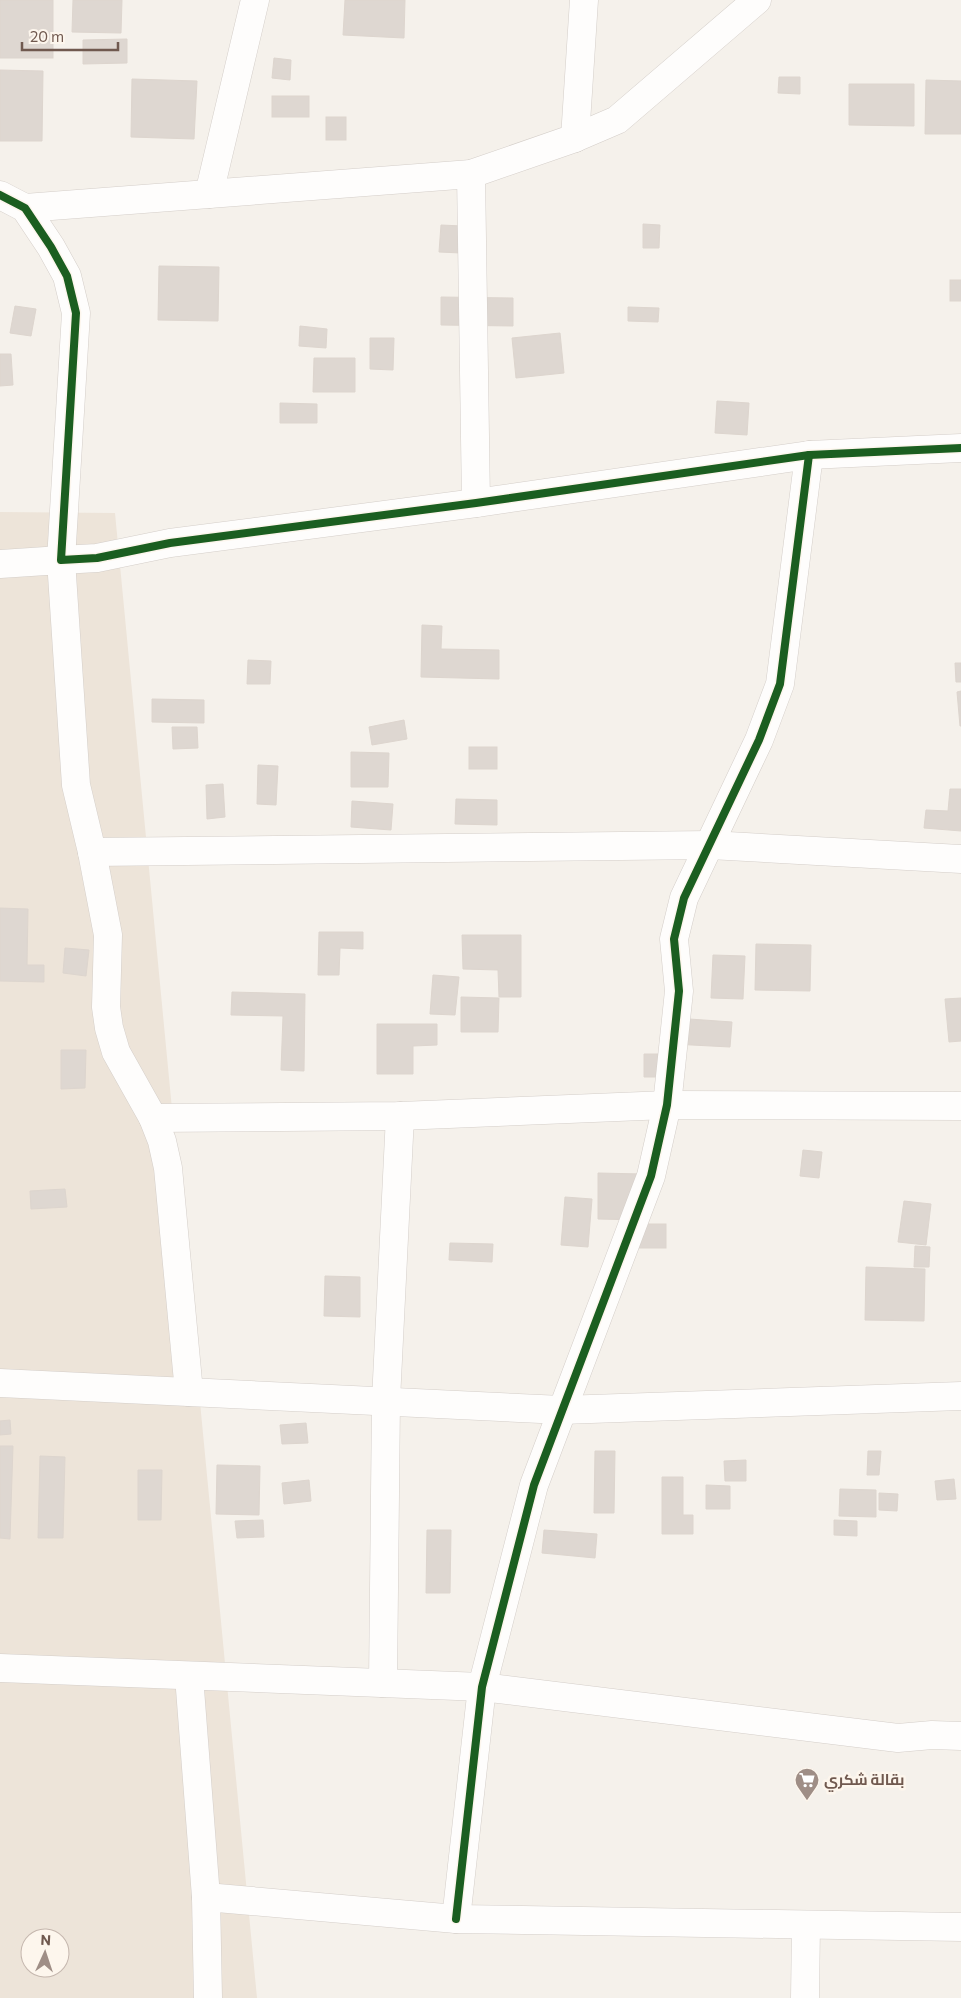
<svg xmlns="http://www.w3.org/2000/svg" width="961" height="1998" font-family="Commissioner,Cairo,sans-serif">
<rect width="100%" height="100%" fill="#f5f1eb"/>
<!-- residential -->
<path fill="#ede4d9" fill-rule="evenodd" d="M0,512L115,513L257,1998H0ZM30,1938H60V1968H30Z"/>
<!-- building -->
<g fill="#ded7d1" stroke="#ddd5ce">
<rect x="0" y="0" width="53" height="58"/>
<polygon points="73,0 122,0 121,33 72,32"/>
<polygon points="345,0 405,0 404,38 343,35"/>
<polygon points="127,39 127,63 83,64 83,40"/>
<polygon points="274,58 291,60 290,80 272,78"/>
<polygon points="0,70 43,71 42,141 0,141"/>
<polygon points="779,77 800,77 800,94 778,93"/>
<polygon points="132,79 197,81 194,139 131,137"/>
<polygon points="926,80 961,81 961,134 925,134"/>
<polygon points="849,84 914,84 914,126 849,125"/>
<rect x="272" y="96" width="37" height="21"/>
<rect x="326" y="117" width="20" height="23"/>
<polygon points="643,224 660,225 659,248 643,248"/>
<polygon points="441,225 462,226 461,253 439,252"/>
<polygon points="159,266 219,267 218,321 158,320"/>
<rect x="950" y="280" width="11" height="21"/>
<polygon points="441,297 513,298 513,326 441,325"/>
<polygon points="15,306 36,309 31,336 10,333"/>
<polygon points="628,307 659,308 658,322 628,321"/>
<polygon points="300,326 327,329 326,348 299,346"/>
<polygon points="560,333 564,373 516,378 512,338"/>
<polygon points="370,338 394,338 393,370 370,369"/>
<polygon points="0,354 11,354 13,385 0,386"/>
<polygon points="314,358 355,358 355,392 313,392"/>
<polygon points="717,401 749,403 747,435 715,433"/>
<polygon points="280,403 317,404 317,423 280,423"/>
<polygon points="422,625 442,626 441,649 499,650 499,679 421,677"/>
<polygon points="248,660 271,661 270,684 247,684"/>
<polygon points="955,663 961,663 961,682 956,682"/>
<polygon points="961,691 961,726 960,726 957,692"/>
<polygon points="152,699 204,700 204,723 152,722"/>
<polygon points="404,720 407,739 372,745 369,727"/>
<polygon points="172,727 197,727 198,748 173,749"/>
<rect x="469" y="747" width="28" height="22"/>
<polygon points="351,752 389,753 388,787 351,787"/>
<polygon points="258,765 278,766 276,805 257,804"/>
<polygon points="223,784 225,817 207,819 206,785"/>
<polygon points="950,789 961,789 961,831 924,828 926,810 948,811"/>
<polygon points="456,799 497,800 497,825 455,824"/>
<polygon points="352,801 393,804 391,830 351,827"/>
<polygon points="0,908 28,909 27,965 44,965 44,982 0,981"/>
<polygon points="319,932 363,932 363,949 340,948 339,975 318,975"/>
<polygon points="462,935 521,935 521,997 499,997 498,970 463,969"/>
<polygon points="756,944 811,945 810,991 755,990"/>
<polygon points="65,948 89,950 86,976 63,973"/>
<polygon points="713,955 745,956 743,999 711,998"/>
<polygon points="433,975 459,977 455,1015 430,1014"/>
<polygon points="232,992 305,994 304,1071 281,1070 283,1016 231,1015"/>
<polygon points="461,997 499,998 498,1032 461,1032"/>
<polygon points="961,998 961,1041 949,1042 945,999"/>
<polygon points="675,1018 732,1022 730,1047 673,1044"/>
<polygon points="377,1024 437,1024 437,1045 413,1046 413,1074 377,1074"/>
<polygon points="61,1050 86,1050 85,1088 61,1089"/>
<polygon points="644,1054 664,1054 665,1077 644,1077"/>
<polygon points="803,1150 822,1152 819,1178 800,1176"/>
<polygon points="598,1173 642,1174 641,1220 598,1219"/>
<polygon points="65,1189 67,1207 31,1209 30,1191"/>
<polygon points="565,1197 592,1199 588,1247 561,1245"/>
<polygon points="904,1201 931,1204 926,1245 898,1242"/>
<rect x="623" y="1224" width="43" height="24"/>
<polygon points="450,1243 493,1244 492,1262 449,1260"/>
<polygon points="915,1246 930,1247 929,1267 914,1267"/>
<polygon points="866,1267 925,1269 924,1321 865,1320"/>
<polygon points="325,1276 360,1277 360,1317 324,1316"/>
<polygon points="10,1420 11,1434 0,1435 0,1421"/>
<polygon points="306,1423 308,1443 282,1444 280,1425"/>
<polygon points="0,1446 13,1446 10,1539 0,1538"/>
<polygon points="595,1451 615,1451 614,1513 594,1513"/>
<polygon points="868,1451 881,1451 879,1475 867,1475"/>
<polygon points="40,1456 65,1457 63,1538 38,1538"/>
<polygon points="746,1460 746,1481 725,1481 724,1461"/>
<polygon points="217,1465 260,1466 259,1515 216,1514"/>
<polygon points="138,1470 162,1470 161,1520 138,1520"/>
<polygon points="662,1477 683,1477 683,1515 693,1515 693,1534 662,1534"/>
<polygon points="954,1479 956,1499 937,1500 935,1481"/>
<polygon points="309,1480 311,1501 284,1504 282,1483"/>
<polygon points="706,1485 730,1486 730,1509 706,1509"/>
<polygon points="840,1489 876,1490 876,1517 839,1516"/>
<polygon points="879,1493 898,1494 897,1511 879,1510"/>
<polygon points="263,1520 264,1537 237,1538 235,1521"/>
<polygon points="834,1520 857,1521 857,1536 834,1535"/>
<polygon points="427,1530 451,1530 450,1593 426,1593"/>
<polygon points="544,1530 597,1534 595,1558 542,1553"/>
</g>
<g fill="none" stroke-linecap="round" stroke-linejoin="round">
<defs>
<g id="minor">
<polyline points="575,138 584,0"/>
<polyline points="471,174 476,503"/>
<polyline points="209,194 255,0"/>
<polyline points="0,195 25,208 51,247 67,276 76,313 61,560 97,558 170,543 476,503 809,455 961,448"/>
<polyline points="25,208 471,174 575,138 617,120 757,0"/>
<polyline points="0,564 61,560 76,785 92,852 108,935 106,1007 109,1028 116,1052 153,1118 162,1141 168,1168 189,1392"/>
<polyline points="92,852 710,845 961,859"/>
<polyline points="153,1118 400,1116 667,1105 961,1106"/>
<polyline points="0,1383 562,1410 961,1396"/>
<polyline points="0,1668 482,1687 898,1738 932,1735 961,1736"/>
<polyline points="189,1676 206,1897 208,1998"/>
<polyline points="383,1683 386,1400 400,1116"/>
<polyline points="206,1897 456,1919 961,1927"/>
<polyline points="456,1919 482,1687 534,1485 651,1176 667,1105 679,991 674,939 684,898 759,740 780,684 809,455"/>
<polyline points="805,1998 806,1925"/>
</g>
</defs>
<!-- minor casing -->
<use href="#minor" stroke="#d4cec9" stroke-width="29"/>
<!-- minor -->
<use href="#minor" stroke="#fefdfc" stroke-width="28"/>
<defs>
<g id="cycleway">
<polyline points="0,195 25,208 51,247 67,276 76,313 61,560 97,558 170,543 476,503 809,455 961,448"/>
<polyline points="456,1919 482,1687 534,1485 651,1176 667,1105 679,991 674,939 684,898 759,740 780,684 809,455"/>
</g>
</defs>
<!-- cycleway casing -->
<use href="#cycleway" stroke="#fdf6ed" stroke-width="11"/>
<!-- cycleway -->
<use href="#cycleway" stroke="#1b5e20" stroke-width="8"/>
</g>
<!-- icons -->
<defs>
<symbol id="supermarket-pin" viewBox="-11 -11 22 30"><path d="M0 17L-7.5 6A9.5 9.5 0 1 1 7.5 6Z" fill="#9f8e86" stroke="#fdf6ed"/><path d="M-6-5.5h2.5l.6 2H6L4.5 2H-2.5L-4.4-4H-6ZM-1.5 3.2a1.3 1.3 0 1 0 .1 0ZM3 3.2a1.3 1.3 0 1 0 .1 0Z" fill="#fff"/></symbol>
</defs>
<g fill-rule="evenodd">
<use href="#supermarket-pin" x="793" y="1766" width="28" height="38"/>
</g>
<g text-anchor="middle" stroke-width="5" stroke-linejoin="round" paint-order="stroke">
<!-- poi labels -->
<g font-size="15" font-weight="bold" fill="#70594f" stroke="#fdf6ed" text-anchor="start">
<text x="824" y="1785">بقالة شكري</text>
</g>
</g>
<!-- north arrow -->
<g transform="translate(45 1953) rotate(3)"><circle r="24" fill="#fdf6ed" stroke="#c5b7ae"/>
<path d="M0-4L9 19L0 12L-9 19Z" fill="#9f8e86"/>
<text y="-8" font-size="14" font-weight="bold" text-anchor="middle" fill="#70594f">N</text>
</g>
<!-- scale -->
<path d="M22 42v8h96v-8" fill="none" stroke="#70594f" stroke-width="2.5"/>
<text x="30" y="42" font-size="15" fill="#70594f" stroke="#fdf6ed" stroke-width="4" paint-order="stroke">20 m</text>
</svg>
